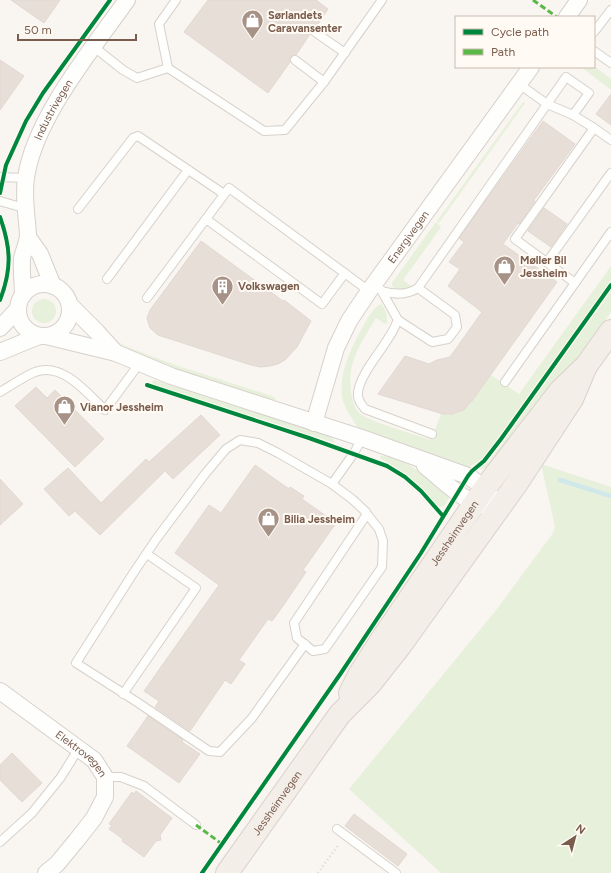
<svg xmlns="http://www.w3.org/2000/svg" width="611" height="873" font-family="Figtree,sans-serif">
<rect width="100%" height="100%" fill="#f9f5f0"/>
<!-- green -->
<g fill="#e7f0db">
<polygon points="594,66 611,79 611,90 581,67"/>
<polygon points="523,102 525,103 439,223 437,221"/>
<polygon points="436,222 441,227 403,280 412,287 396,289 392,286 392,283"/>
<path d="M611,266V280L489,450L483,458L469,467L357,427C352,417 343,407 342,396C339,371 353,344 365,323C369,316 374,307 381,304C386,309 388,317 387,323L385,324L376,318C361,343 347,362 351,392C352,399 354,407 359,413C367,421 417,435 431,440L441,414C451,415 459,414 468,407L491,375L519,394Z"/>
<polygon points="611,291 611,312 574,362 492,466 477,470 489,462"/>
<circle cx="44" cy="311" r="12"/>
<polygon points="114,340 130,348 175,365 272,396 276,399 273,401 189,374 140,356"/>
<polygon points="154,380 329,436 333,439 335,443 153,384 152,382"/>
<path d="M380,456C401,455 437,481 449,498L445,505L440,507L436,504L408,475L380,458Z"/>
<polygon points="541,464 611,487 611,873 441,873 349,789 497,609 553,533 555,526"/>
</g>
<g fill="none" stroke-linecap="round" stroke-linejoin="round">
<!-- stream -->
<polyline stroke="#d0e8ea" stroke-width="4.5" points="560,480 611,496"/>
</g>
<!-- building -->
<g fill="#e6ded7" stroke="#e2d8d2">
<polygon points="11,0 60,0 44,23"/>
<polygon points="208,0 316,0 328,9 316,27 311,29 310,34 296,55 290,57 290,62 268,93 184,32"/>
<polygon points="0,60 24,76 0,110"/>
<polygon points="611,94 611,125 596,114"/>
<polygon points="543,121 575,144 534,200 535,201 519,224 518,223 503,244 557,282 472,401 464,410 452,414 443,414 378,394 405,356 429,364 437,360 450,357 482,312 448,286 460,269 449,262 464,242 459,238"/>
<polygon points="544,208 567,224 551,247 528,231"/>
<polygon points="201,241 283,301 284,300 311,321 297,347 285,360 278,364 270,366 260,367 251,365 158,335 150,328 147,318 150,310"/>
<polygon points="36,387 47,398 55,390 104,439 75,467 15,406"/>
<polygon points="201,415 220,435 173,479 165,471 100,535 75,511 69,516 44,489 68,468 101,503 146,459 149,462"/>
<polygon points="255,465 289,489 290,487 304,496 302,499 336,523 303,570 306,572 283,606 272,621 268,619 239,660 245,664 231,684 225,680 190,731 155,707 159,701 144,691 219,585 175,553 209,505 221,513"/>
<polygon points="0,479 23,504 0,525"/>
<polygon points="148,716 183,740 182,742 200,754 179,783 127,746"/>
<polygon points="12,753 42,783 22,802 0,780 0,765"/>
<polygon points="136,791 172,818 160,835 161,840 156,841 144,857 122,841 123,839 109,829 112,825 109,824 132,792 134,794"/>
<polygon points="354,814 407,854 398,866 345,826"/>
</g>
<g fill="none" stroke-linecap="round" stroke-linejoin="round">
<defs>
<g id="lane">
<polyline points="315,32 345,53"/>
<polyline points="594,32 611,10"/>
<polyline points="94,47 123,70 137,78 168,68 264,131 285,130 324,82 382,0"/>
<polyline points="594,51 611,63"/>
<polyline points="295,60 324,82"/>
<polyline points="168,68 159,24 176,0"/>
<polyline points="519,84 547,104 573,115 594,128 611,140"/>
<polyline points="594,128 515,239 575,283 611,232"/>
<polyline points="0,177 26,178"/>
<polyline points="0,201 24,208"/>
<polyline points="78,209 133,138 138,136 224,194"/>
<polyline points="206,219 322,304 345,273"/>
<polyline points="547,262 611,173"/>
<polyline points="107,279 188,170"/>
<path d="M381,290L398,320C395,326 393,332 389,337C380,353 361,373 358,392C357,399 361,404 365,409L432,434"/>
<path d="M382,291C395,295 407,295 418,288L566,77L589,93L573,115"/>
<polyline points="147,298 229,188 369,291"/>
<polyline points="398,320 432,342 448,339 457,327 455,315 418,288"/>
<polyline points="505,382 575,283"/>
<path d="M0,392C12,385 23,377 35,372C63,362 87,393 105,410L139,364"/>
<polyline points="362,438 354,453 332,484 352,499 366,512 367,514 379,529 383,541 382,567 325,649 313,651 297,638 294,623 367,514"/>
<polyline points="305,644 252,718 220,752 209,751 137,702 76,663 134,572 157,538 205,474 226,449 240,440 258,443 278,453 332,484"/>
<polyline points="123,694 196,588 147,554"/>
<polyline points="105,777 121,777 144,786 196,825"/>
<polyline points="337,829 396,873"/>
<polyline points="0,842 32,813 61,777 79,748"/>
</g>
<g id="street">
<polyline points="567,17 579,0"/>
<polyline points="28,237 40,254 53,286"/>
<circle cx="44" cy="310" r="26"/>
<path id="s1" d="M23,295C23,283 21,270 22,259C23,251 28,243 28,235C27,216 23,197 26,178C34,119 93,48 127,0"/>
<polyline points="70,305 97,332 116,353"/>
<polyline points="0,328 18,309"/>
<polyline points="46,336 116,353 171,376 362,438 468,476 485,488 491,496"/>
<polyline points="0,352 39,336"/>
<path id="s2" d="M314,423L336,348L349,321L369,291L531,67"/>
<path d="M425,466C443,480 462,501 484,506"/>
<path id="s3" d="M0,691L94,760L105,777V797L94,818L76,841L57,864L46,873"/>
</g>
<g id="primary">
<path id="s4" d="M350,693L359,675L382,639L485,488L560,391L586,366L611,331"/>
<path id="s5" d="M227,873L340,714L370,684L400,646L517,483L572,399L586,366"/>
</g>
</defs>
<!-- lane casing -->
<use href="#lane" stroke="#d7d1cb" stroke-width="10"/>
<!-- street casing -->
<use href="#street" stroke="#d7d1cb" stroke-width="18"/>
<!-- primary casing -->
<use href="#primary" stroke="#dad1cc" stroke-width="24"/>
<!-- path -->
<polyline stroke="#dcd5d0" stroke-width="2.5" stroke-dasharray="1 3" stroke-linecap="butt" points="318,873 339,844"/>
<!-- lane -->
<use href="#lane" stroke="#fefefd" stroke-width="8"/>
<!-- street -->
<use href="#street" stroke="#fefefd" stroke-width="16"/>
<!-- primary -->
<use href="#primary" stroke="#f3eee8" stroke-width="22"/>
<!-- quiet -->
<g stroke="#58b947" stroke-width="3" stroke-dasharray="6 3" stroke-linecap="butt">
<polyline points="533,0 557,17"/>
<polyline points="196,825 222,844"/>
</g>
<defs>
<g id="cycleway">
<polyline points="0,193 6,165 26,121 43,93 110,0"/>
<path d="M0,217C11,248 12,269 0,300"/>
<polyline points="147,385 309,438 387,466 405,477 421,491 443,516"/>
<polyline points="202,873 341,673 421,553 468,476 472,471 484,461 501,439 611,285"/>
</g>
</defs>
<!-- cycleway casing -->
<use href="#cycleway" stroke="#fffaf3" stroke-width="6"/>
<!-- cycleway -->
<use href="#cycleway" stroke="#00873e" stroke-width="4"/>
</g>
<!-- icons -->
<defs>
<symbol id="shop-pin" viewBox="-11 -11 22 30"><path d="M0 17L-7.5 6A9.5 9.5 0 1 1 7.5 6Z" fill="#a69286" stroke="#fffaf3"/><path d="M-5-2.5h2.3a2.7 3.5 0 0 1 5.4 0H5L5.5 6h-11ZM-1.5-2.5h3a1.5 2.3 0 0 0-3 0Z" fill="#fff"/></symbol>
<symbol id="building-pin" viewBox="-11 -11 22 30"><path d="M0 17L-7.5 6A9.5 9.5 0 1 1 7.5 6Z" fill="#a69286" stroke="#fffaf3"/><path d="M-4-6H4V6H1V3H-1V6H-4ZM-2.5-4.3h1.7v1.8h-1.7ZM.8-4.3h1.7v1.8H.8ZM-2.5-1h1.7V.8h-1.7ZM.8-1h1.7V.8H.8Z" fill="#fff"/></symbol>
</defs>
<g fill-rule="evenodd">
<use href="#shop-pin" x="240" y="8" width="25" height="34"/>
<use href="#shop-pin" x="492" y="254" width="25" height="34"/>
<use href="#building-pin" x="210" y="274" width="25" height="34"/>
<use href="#shop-pin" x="52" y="394" width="25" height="34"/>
<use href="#shop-pin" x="256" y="506" width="25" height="34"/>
</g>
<g text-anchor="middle" stroke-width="4" stroke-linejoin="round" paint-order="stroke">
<!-- poi labels -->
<g font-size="11" font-weight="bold" fill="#7a5c4d" stroke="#fffaf3" text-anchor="start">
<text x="268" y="19">Sørlandets<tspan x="268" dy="13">Caravansenter</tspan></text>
<text x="520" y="264">Møller Bil<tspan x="520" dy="13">Jessheim</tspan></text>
<text x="238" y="290">Volkswagen</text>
<text x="80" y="411">Vianor Jessheim</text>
<text x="284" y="523">Bilia Jessheim</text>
</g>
<!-- street labels -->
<g font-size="11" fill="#7a5c4d" stroke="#fffaf3">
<text dy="4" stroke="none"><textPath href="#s1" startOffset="192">Industrivegen</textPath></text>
<text dy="4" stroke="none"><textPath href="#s2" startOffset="211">Energivegen</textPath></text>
<text dy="4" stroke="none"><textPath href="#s4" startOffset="191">Jessheimvegen</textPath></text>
<text dy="4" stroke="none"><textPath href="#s3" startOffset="103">Elektrovegen</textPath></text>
<text dy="4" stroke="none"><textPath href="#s5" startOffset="86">Jessheimvegen</textPath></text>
</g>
</g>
<!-- legend -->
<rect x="455" y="16" width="140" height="52" fill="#fffaf3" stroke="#cabbb1"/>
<rect x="463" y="29" width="20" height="6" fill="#00873e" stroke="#cabbb1"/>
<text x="491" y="36" font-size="12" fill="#7a5c4d">Cycle path</text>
<rect x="463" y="49" width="20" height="6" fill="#58b947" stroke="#cabbb1"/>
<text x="491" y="56" font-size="12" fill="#7a5c4d">Path</text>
<!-- north arrow -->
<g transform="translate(575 837) rotate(36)" stroke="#fffaf3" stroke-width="3" paint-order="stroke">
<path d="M0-3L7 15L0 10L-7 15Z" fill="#7a5c4d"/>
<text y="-6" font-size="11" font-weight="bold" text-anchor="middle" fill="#7a5c4d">N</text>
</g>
<!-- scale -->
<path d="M18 34v6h118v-6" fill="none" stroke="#7a5c4d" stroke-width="2"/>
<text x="24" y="34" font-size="12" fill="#7a5c4d" stroke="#fffaf3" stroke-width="3" paint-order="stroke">50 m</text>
</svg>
